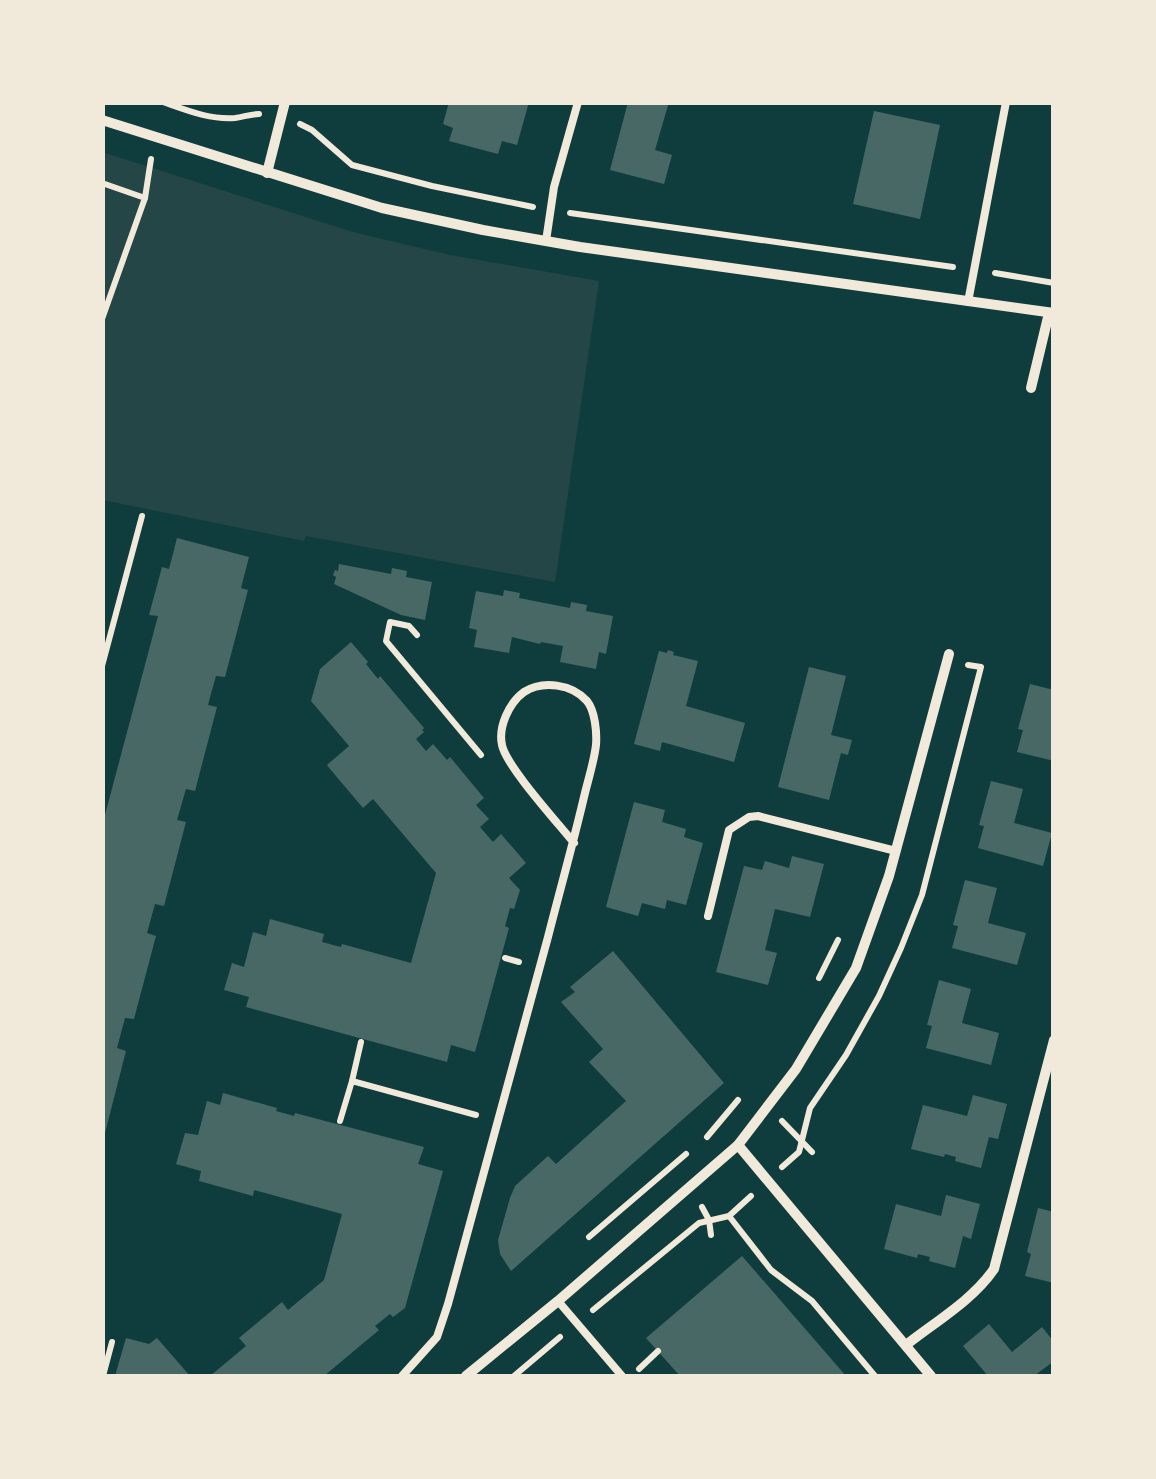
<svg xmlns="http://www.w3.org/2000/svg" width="1156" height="1479" font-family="'Work Sans',sans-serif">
<rect width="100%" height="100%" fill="#0f3d3e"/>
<!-- green -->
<polygon fill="#244646" points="102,152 353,232 450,255 599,281 555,582 306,536 304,541 103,500"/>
<!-- building -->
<g fill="#486865">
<polygon points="449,102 529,102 517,145 502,141 498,154 449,141 453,128 443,124"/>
<polygon points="628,102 669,102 655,150 672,155 664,184 610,170"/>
<polygon points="874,111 940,125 920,219 853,204"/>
<polygon points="177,538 249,557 241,588 248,590 225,677 216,676 212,690 208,705 217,707 195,791 186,789 177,820 186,822 164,906 155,904 147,933 156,936 134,1019 125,1018 117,1048 126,1051 104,1137 102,826 158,616 149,615 162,567 169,569"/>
<polygon points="339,564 391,574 392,568 407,571 406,577 432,582 425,620 401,615 334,584 336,577 333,575 335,570 338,571"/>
<polygon points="504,590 520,593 519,598 570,608 571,602 587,605 586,611 613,616 606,654 599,652 596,669 560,662 563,646 541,642 540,644 512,637 509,653 474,647 477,630 469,628 476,591 503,596"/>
<polygon points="351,642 368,662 366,664 378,679 380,676 424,728 422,730 424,732 416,739 426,751 433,744 447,760 450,757 484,798 476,805 489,819 480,827 493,842 501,834 526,863 509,878 520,890 514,909 510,908 505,926 509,928 475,1052 451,1045 447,1062 246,1007 249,997 224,990 232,963 244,967 253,932 266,936 270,919 324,934 322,942 341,947 342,944 411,963 436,873 373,799 363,808 330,769 327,765 349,746 311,701 320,669"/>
<polygon points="668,650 674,652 673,655 698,661 686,706 745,723 734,762 662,742 660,751 634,744 659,651 667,653"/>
<polygon points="809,667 846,676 831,735 852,740 848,755 841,753 829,800 778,787"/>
<polygon points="1030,684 1054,690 1054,761 1017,752 1023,730 1018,729"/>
<polygon points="991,781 1023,789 1014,823 1052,833 1043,866 978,848 984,826 979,825"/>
<polygon points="634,802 665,810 662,822 686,829 684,837 703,843 686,905 667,900 665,909 642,903 638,916 606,907"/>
<polygon points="792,856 824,864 810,917 775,909 765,950 777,953 768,985 716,972 744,866 762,870 765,861 789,868"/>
<polygon points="965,880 997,888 988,923 1026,933 1017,965 952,948 958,926 953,925"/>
<polygon points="613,951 724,1083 511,1271 500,1254 498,1240 510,1198 515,1186 548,1156 556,1164 626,1101 589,1062 603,1049 561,1002 575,992 570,987"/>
<polygon points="939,980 971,989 962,1023 999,1033 991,1065 926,1048 932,1026 927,1025"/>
<polygon points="223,1093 277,1108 276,1111 294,1116 295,1113 424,1147 418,1164 443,1171 405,1308 393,1317 390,1314 375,1326 379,1330 324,1376 210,1376 246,1346 239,1338 282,1302 288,1310 324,1280 342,1214 254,1190 253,1196 199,1181 201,1171 176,1164 185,1133 198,1135 207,1101 220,1105"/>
<polygon points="973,1095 1007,1104 998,1139 989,1137 981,1168 955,1161 956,1157 945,1154 944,1157 911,1149 923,1105 967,1116"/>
<polygon points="946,1195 980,1204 971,1239 963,1236 955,1268 929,1261 930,1257 918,1254 917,1258 884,1249 896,1204 941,1216"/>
<polygon points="1038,1208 1054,1212 1054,1283 1025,1276 1031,1254 1027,1252"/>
<polygon points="742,1256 846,1376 680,1376 646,1338"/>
<polygon points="989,1324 1012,1352 1042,1327 1054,1342 1054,1361 1034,1376 988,1376 963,1346"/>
<polygon points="126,1338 149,1344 157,1338 190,1376 115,1376"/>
</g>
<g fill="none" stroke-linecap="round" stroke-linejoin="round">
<!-- path -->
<g stroke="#f1e9da" stroke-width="6">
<path d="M163,102C186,110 210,120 235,118C243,117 251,114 259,114"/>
<polyline points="300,124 312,130 352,165 432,186 533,207"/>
<polyline points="102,183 145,198 102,319"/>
<polyline points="145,198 151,159"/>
<polyline points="570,213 953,267"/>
<polyline points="995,273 1054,283"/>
<polyline points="417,635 409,626 390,622 386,641 481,755"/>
<polyline points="102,666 142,516"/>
<polyline points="505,958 519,962"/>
<polyline points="819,978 838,940"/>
<polyline points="352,1081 361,1042"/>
<polyline points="340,1121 352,1081 476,1115"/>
<polyline points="782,1121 812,1152"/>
<polyline points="707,1137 738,1100"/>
<polyline points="782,1167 799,1152 810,1108 846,1055 879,996 901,948 922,895 981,667 968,665"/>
<polyline points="702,1207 709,1220 711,1235"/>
<polyline points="729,1216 771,1270 812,1301 875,1376"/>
<polyline points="589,1237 686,1154"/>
<polyline points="593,1310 699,1223 729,1216 751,1196"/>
<polyline points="639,1369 658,1351"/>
<polyline points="103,1376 112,1342"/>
<polyline points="514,1376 560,1337"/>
</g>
<!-- service -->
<g stroke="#f1e9da" stroke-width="8">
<polyline points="546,241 554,187 578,102"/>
<polyline points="968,302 1006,102"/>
<polyline points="708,916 729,830 749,817 758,816 896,851"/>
<polyline points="558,1301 622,1376"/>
<path d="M402,1376L437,1337L448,1304C481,1182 515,1059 548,937C560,890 573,844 584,797C588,780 594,762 596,745C597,732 595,711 587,701C572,684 543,680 524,692C509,703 498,727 502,745C506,766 558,823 574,843"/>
</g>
<!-- minor -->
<g stroke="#f1e9da" stroke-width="10">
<polyline points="102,120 382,208 483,230 580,247 1054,313"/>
<polyline points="267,173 285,102"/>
<polyline points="1031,388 1049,313"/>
<polyline points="738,1145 931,1376"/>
<path d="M906,1345C935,1322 973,1300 994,1269L1054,1040"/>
<polyline points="466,1376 558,1301 738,1145 796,1069 856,968 889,876 949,654"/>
</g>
</g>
<!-- border -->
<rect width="1156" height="1479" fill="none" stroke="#f1e9da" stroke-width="210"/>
</svg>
